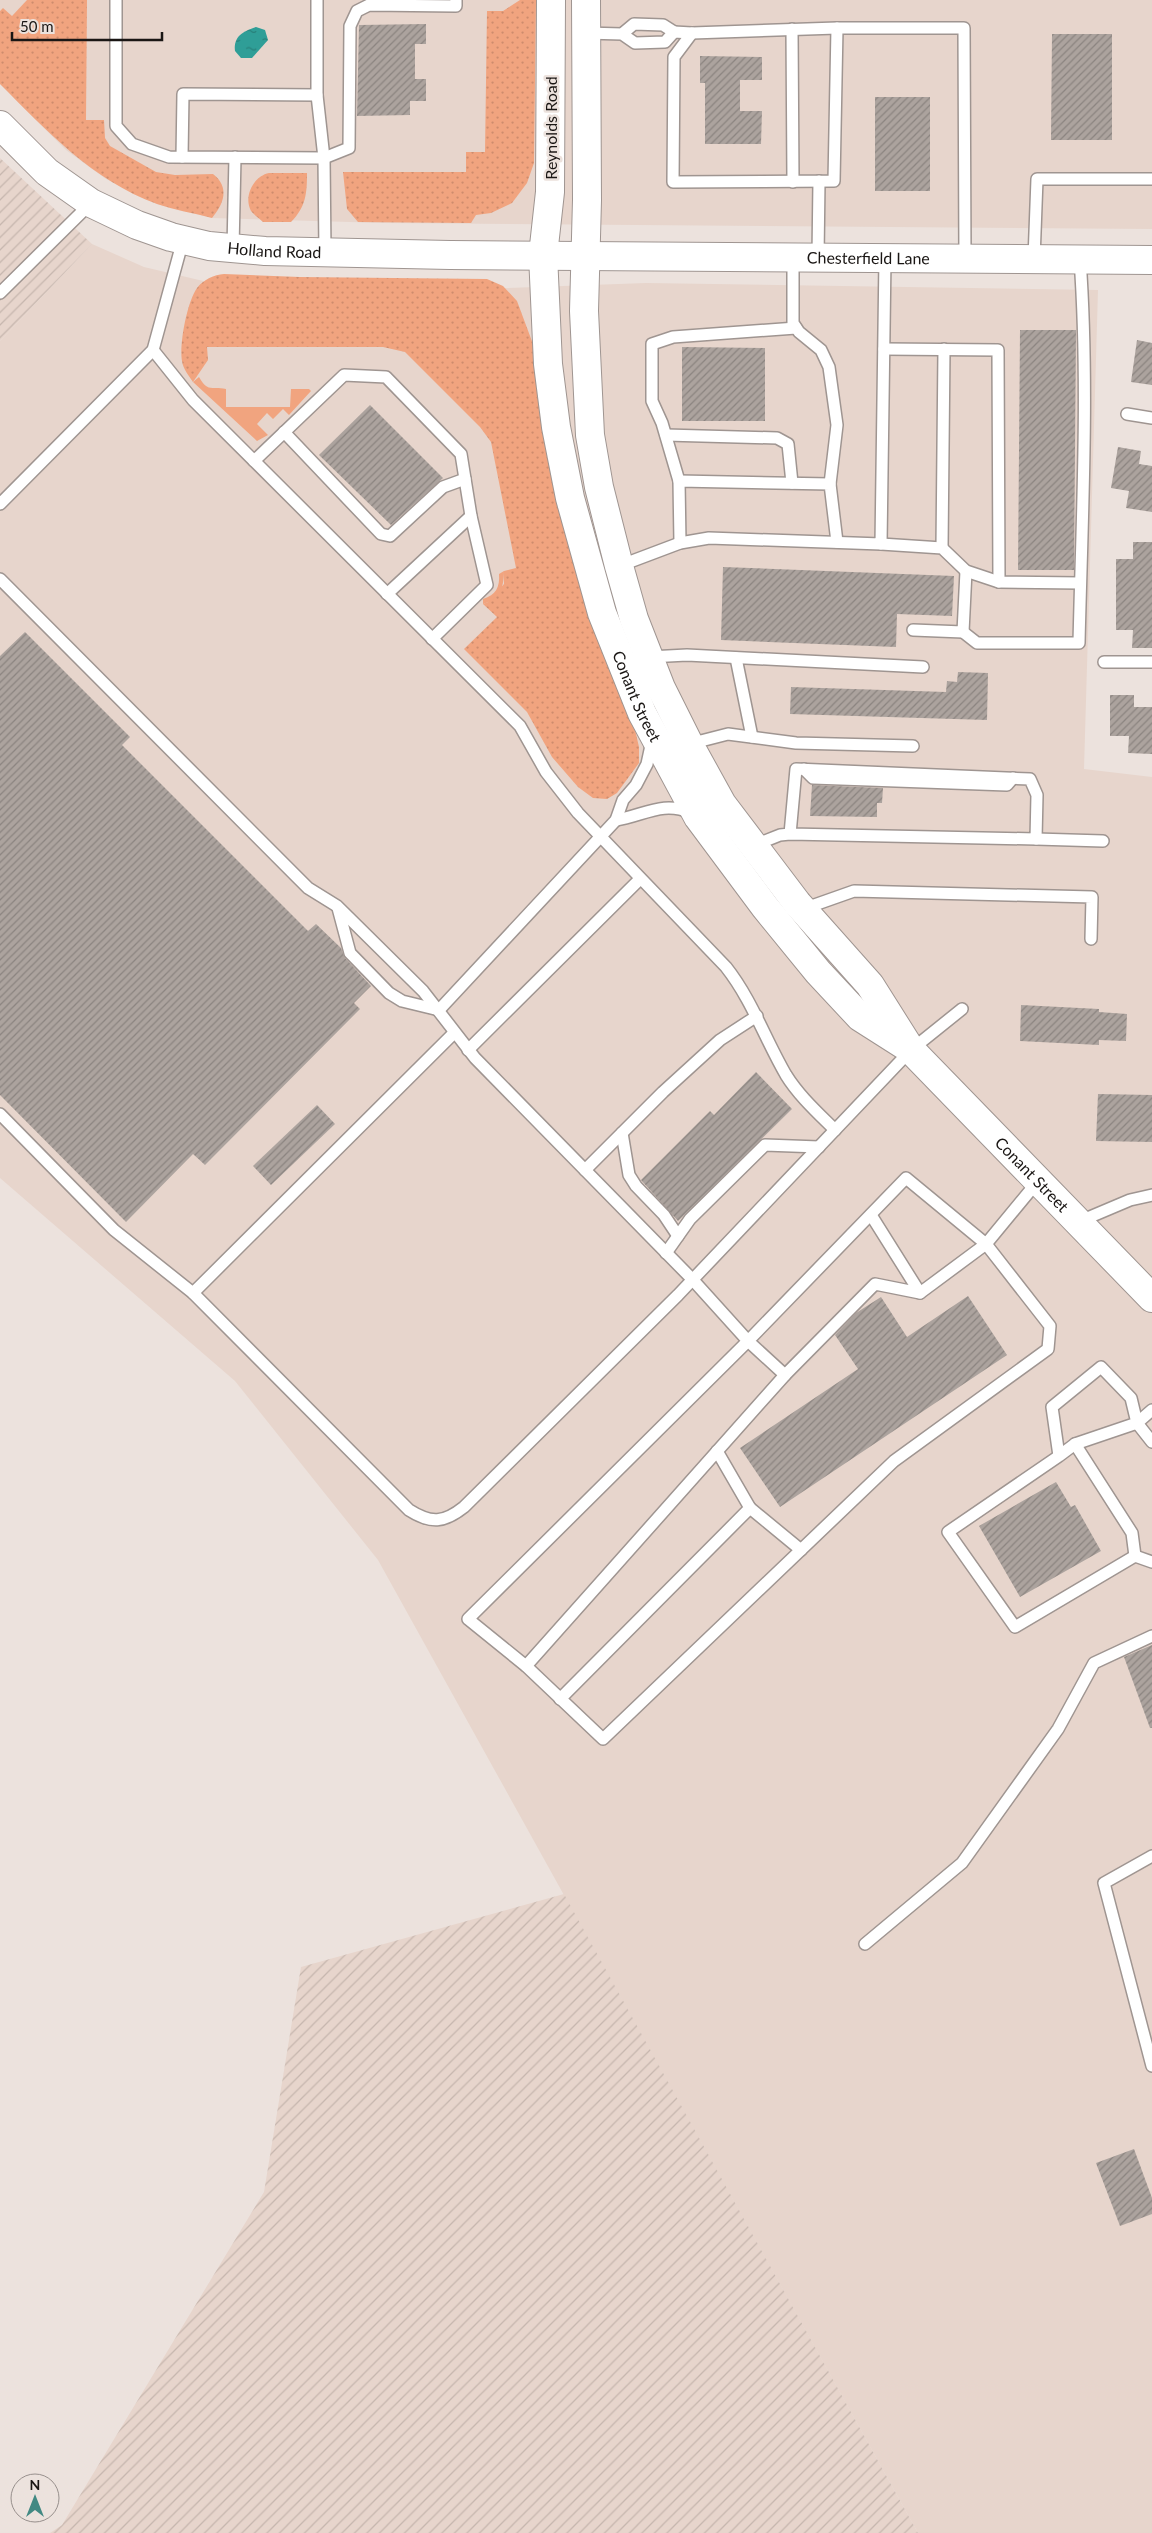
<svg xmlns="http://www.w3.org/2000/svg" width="1152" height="2533" font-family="Lato,sans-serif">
<defs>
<pattern id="industrial-furrows" width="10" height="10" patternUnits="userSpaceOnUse" patternTransform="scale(1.25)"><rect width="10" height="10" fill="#e7d5cc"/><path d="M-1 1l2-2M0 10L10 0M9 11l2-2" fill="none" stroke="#c6b6ae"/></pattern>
<pattern id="grass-dots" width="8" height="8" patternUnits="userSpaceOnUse" patternTransform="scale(1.25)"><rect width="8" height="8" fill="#f1a47f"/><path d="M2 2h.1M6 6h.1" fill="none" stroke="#ce8c6d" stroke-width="1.8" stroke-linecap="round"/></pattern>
<pattern id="water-ripples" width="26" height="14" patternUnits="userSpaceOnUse" patternTransform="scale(1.25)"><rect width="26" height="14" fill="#2f9e97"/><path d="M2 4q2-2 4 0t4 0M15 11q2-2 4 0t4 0" fill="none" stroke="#27807a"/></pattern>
<pattern id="building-hatch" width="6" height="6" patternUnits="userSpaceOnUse" patternTransform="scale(1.25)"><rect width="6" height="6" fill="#aca39e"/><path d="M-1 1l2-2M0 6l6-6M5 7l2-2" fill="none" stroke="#8b8480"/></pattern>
</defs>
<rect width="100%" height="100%" fill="#ece2dd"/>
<!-- built -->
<g fill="#e7d5cc">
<polygon points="0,0 1152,0 1152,229 384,223 212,218 157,204 106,179 66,150 0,84"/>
<polygon points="92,244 144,267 216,284 481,289 646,283 1098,290 1084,769 1152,777 1152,2533 918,2533 378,1560 235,1381 0,1178 0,341"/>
</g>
<!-- industrial -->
<g fill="url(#industrial-furrows)">
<polygon points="0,158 92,244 0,341"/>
<polygon points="564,1894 918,2533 50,2533 62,2525 264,2192 301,1967"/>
</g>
<!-- grass -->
<g fill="url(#grass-dots)">
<path d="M27,0H87L86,120H104L105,138L110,146L156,172L175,175L213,174C230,187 224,204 212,218C194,213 174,210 157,204C92,180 47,131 0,84V11L3,8L12,16Z"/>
<polygon points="520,0 536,0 534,163 527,183 512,203 491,213 476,215 471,223 358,222 347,209 343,172 466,172 466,152 485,152 487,11 503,11"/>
<path d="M269,173H307C307,193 306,207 291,222H263C259,218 254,215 251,211C243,196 254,176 269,173Z"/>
<path d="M224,274L300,277L487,279L503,286L517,301L533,344L565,530L586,602L633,721L639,747V763L617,793L607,799L593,798L578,787L552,757L527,712L464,649L497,617L483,604L488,602L504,584V571L516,568L491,442L480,427L405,352L383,347H207L208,360L193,382C189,376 183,369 182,361C179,345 187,302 197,288C204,279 214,275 224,274Z"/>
</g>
<!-- garden -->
<g fill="#f1a47f">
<path d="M199,377C208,393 212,386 226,389V407H290L291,389H309L311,391L289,415L283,409L273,419L267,413L257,424L268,435L257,441L193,382Z"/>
<path d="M504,571C504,587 500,599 483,604V599C496,595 500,587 499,574Z"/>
</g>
<!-- water -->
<path fill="url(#water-ripples)" d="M256,27L265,30L268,40L252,58H241L235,51C233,36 244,31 256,27Z"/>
<!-- building -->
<g fill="url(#building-hatch)">
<polygon points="426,24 426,44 415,44 415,79 426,79 426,101 410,101 410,115 357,116 359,25"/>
<polygon points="1052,34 1112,34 1112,140 1051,140"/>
<polygon points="700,56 762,57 762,80 740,80 740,111 762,111 761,144 705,144 705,83 700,83"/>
<rect x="875" y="97" width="55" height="94"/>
<polygon points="1020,330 1076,330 1074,570 1018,570"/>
<polygon points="1137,340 1152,343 1152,385 1131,382"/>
<polygon points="682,347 765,348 765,421 682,421"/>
<polygon points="370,405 443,478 391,525 319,455"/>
<polygon points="1118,447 1141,451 1139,464 1152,466 1152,512 1126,508 1129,491 1111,488"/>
<polygon points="1133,542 1152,542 1152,648 1132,648 1133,630 1116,630 1116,559 1133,559"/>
<polygon points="723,567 954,576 952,616 897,614 896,647 721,640"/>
<polygon points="25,632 130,737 122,745 308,931 316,924 341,948 345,958 371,986 354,1003 360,1009 205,1165 193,1154 126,1222 0,1095 0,656"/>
<polygon points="958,672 988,673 987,720 790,714 791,687 946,692 947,681 957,682"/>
<polygon points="1110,695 1134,695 1134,707 1152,707 1152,754 1128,753 1129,736 1110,736"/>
<polygon points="812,785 883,788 882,803 877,803 877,817 810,816"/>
<polygon points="1021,1005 1099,1009 1099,1012 1127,1014 1126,1041 1099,1040 1099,1045 1020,1041"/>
<polygon points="756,1072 792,1109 678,1221 641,1180 710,1111 714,1115"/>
<polygon points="1098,1094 1152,1095 1152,1142 1096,1141"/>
<polygon points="317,1105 335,1124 271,1185 253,1166"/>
<polygon points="968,1296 1007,1355 780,1507 740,1448 858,1369 835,1335 856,1313 881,1297 907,1337"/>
<polygon points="1056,1482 1071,1507 1075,1505 1101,1551 1020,1597 979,1526"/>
<polygon points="1152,1645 1152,1728 1150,1728 1124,1657"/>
<polygon points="1134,2149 1152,2198 1152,2214 1120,2226 1096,2163"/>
</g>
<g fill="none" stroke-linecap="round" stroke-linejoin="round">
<defs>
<g id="lane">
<polyline points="116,0 116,126 132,144 169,157 324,158 349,148 350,26 357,11 369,5 456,6 456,0"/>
<polyline points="317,0 317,95 324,158 325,252"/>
<polyline points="792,29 793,182"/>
<polyline points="674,32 692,33 837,28 964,28 965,259"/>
<polyline points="586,33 622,34 635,43 665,42 674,32 663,25 634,24 622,34"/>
<polyline points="692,33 674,57 673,182 834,181 837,28"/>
<polyline points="182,157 183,94 317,95"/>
<polyline points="233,248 235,157"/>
<polyline points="793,257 793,323 799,332 821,350 829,367 837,425 830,484"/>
<polyline points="818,257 819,181"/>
<polyline points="1034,259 1037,179 1152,179"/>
<polyline points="0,293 91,203"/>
<polyline points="884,349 998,350 999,582"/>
<path d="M153,350L193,400L520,726L546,772L578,813L726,967C752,1000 765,1039 786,1075C799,1096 818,1113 835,1130"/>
<polyline points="1127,414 1152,418"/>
<polyline points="284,432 381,534 390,536 443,487 465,479"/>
<polyline points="666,435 777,438 788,444 792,483"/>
<polyline points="254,461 344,375 386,377 461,454 471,516 487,585 432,639"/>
<polyline points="679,481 662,423 652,401 652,344 673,337 796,328"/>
<polyline points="0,504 153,350 183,240"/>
<polyline points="680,543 679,481 830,484 837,542"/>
<polyline points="881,544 942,548 966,571 999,582 1080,583"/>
<polyline points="942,548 944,349"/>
<polyline points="619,566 680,543 709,538 881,544 885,258"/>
<polyline points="0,579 299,879 308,888 337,906 423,991 475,1058 692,1279 748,1341 468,1619 526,1666 603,1739 894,1461 1048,1349 1050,1326 986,1244 906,1178 748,1341 785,1375"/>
<polyline points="387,594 471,516"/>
<polyline points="913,630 963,632 966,571"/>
<path d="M963,632L977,643H1079C1082,515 1089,387 1080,259"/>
<polyline points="649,657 687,655 923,667"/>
<polyline points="736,658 752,737"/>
<polyline points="1104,662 1152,662"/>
<polyline points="689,744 728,734 796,743 913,746"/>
<polyline points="804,769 813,778 1007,785 1013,778"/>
<path d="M616,820C643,816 663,800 691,813"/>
<polyline points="1036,839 1103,841"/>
<polyline points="755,845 780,835 790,834 1036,839 1037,795 1030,779 796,769 790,834"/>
<polyline points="338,908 350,953 389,993 402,1001 439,1010 616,820 623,800 636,785 647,764 652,741"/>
<polyline points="803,909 854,891 1092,897 1091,939"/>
<polyline points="468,1050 640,879"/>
<path d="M0,1114L114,1230L193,1293L409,1510C431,1524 444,1523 464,1507L678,1295L911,1050L962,1009"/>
<polyline points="622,1133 629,1175 636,1186 664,1215 678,1236"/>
<polyline points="585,1170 663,1092 720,1040 757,1016"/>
<polyline points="871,1215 920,1293"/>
<polyline points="1078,1222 1130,1200 1152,1195"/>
<polyline points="666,1253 690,1219 765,1145 819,1147"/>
<polyline points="193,1293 454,1033"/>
<polyline points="1152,1410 1137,1423 1152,1442"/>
<polyline points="1075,1444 1132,1533 1135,1556"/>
<polyline points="1059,1456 1052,1407 1101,1367 1131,1398 1137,1423 1075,1444 1059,1456 948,1532 1015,1627 1135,1556 1152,1562"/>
<polyline points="750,1508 801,1550"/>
<polyline points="526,1666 785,1375 875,1284 920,1293 986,1244 1038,1181"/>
<polyline points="560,1699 750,1508 717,1451"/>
<polyline points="1152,1856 1104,1883 1152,2066"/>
<polyline points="865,1944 962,1863 1058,1729 1094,1663 1152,1636"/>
</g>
<g id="secondary">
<path id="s1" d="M0,125L47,172L91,203L137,225L171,237L209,246L265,251L450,255L1152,260"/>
</g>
<g id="primary">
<path id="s2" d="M551,0L550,192L543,255L548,364L556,427L570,498L602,613L642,713L698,817L765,907L818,972L860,1017L904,1045"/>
<path id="s3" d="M586,0L587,200L584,311L590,435L599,487L619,566L634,619L661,688L690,746L722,804L797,903L870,985L911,1050L1152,1298"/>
</g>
</defs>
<!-- lane casing -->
<use href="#lane" stroke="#9f9591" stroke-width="14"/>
<!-- secondary casing -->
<use href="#secondary" stroke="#9f9591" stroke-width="30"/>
<!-- primary casing -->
<use href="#primary" stroke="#9f9591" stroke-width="30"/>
<!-- lane -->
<use href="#lane" stroke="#fff" stroke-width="11"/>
<!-- secondary -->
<use href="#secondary" stroke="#fff" stroke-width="28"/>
<!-- primary -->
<use href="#primary" stroke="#fff" stroke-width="28"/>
</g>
<g text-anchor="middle" stroke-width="5" stroke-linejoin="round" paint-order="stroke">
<!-- street labels -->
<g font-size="16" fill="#1a1614" stroke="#ece2dd">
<text transform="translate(551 128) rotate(-90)" y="6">Reynolds Road</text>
<text dy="6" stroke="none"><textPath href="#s1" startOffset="312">Holland Road</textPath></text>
<text dy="6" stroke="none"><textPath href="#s1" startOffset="906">Chesterfield Lane</textPath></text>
<text dy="6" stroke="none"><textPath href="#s2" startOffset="710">Conant Street</textPath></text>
<text dy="6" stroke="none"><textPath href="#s3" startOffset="1314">Conant Street</textPath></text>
</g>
</g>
<!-- north arrow -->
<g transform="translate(35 2498)"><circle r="24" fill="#ece2dd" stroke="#98908d"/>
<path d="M0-4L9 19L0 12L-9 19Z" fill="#428983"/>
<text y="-8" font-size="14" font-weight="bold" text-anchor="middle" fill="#1a1614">N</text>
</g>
<!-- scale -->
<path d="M12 32v8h150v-8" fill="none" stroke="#1a1614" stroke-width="2.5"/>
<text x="20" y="32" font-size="15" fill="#1a1614" stroke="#ece2dd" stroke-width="4" paint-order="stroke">50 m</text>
</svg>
